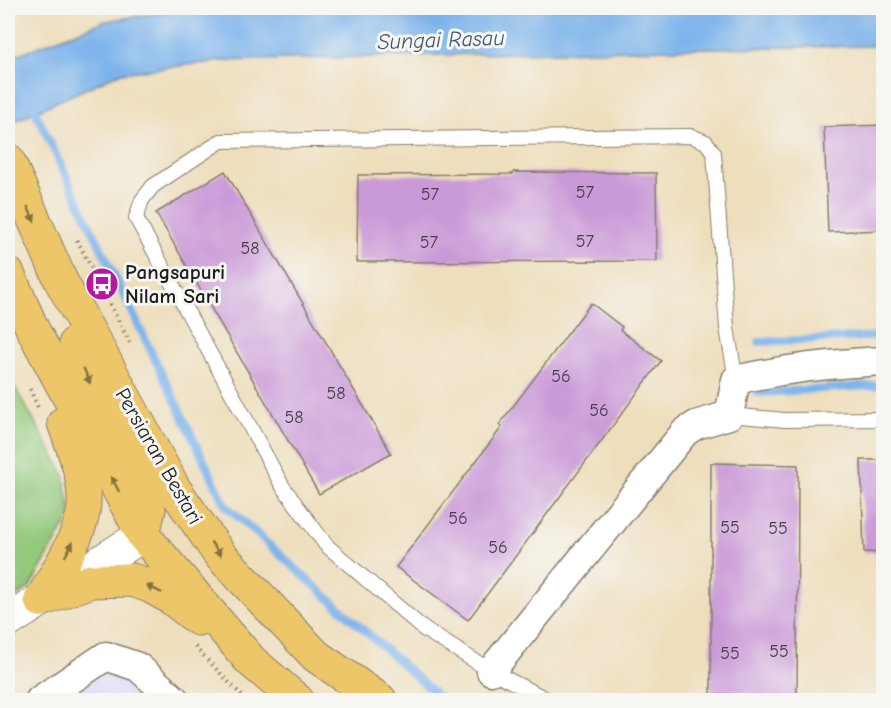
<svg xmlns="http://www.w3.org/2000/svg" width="891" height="708" font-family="'Comic Neue',sans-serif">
<rect width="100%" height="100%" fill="#f6f6f2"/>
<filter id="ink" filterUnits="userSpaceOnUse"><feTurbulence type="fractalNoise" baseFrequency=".0167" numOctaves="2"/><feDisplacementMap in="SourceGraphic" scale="12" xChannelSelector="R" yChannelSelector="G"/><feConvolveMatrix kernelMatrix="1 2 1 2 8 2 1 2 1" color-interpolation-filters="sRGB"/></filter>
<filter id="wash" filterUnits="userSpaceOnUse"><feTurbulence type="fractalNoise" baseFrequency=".008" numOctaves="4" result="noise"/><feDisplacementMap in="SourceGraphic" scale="24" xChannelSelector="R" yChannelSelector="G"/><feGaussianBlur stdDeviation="1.35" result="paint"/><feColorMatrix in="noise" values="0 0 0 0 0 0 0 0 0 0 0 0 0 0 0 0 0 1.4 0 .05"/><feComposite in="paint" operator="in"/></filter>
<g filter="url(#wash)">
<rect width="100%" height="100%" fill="#eedebc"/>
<!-- built -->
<polygon fill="#d7d7f8" points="107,665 131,674 162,700 54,700"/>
<!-- green -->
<polygon fill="#93c97b" stroke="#58724c" stroke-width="1.5" points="8,375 64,474 71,515 29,588 8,602"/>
<!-- water -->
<polygon fill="#7bb3eb" stroke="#4c6884" stroke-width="1.5" points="195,8 883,8 883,46 708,48 221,61 120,73 8,124 8,58 105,21"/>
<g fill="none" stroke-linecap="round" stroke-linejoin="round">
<!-- stream -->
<g stroke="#7bb3eb" stroke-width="8">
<polyline points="8,40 18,63"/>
<polyline points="31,103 226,506 442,700"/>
<polyline points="759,342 884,336"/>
<polyline points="757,393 884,385"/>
</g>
</g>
<g id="blocks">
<!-- building -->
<g fill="#ca9ad8">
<polygon points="884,125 884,230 828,232 824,127"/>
<polygon points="225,171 391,453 319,494 156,213"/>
<polygon points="513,172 656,173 657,261 357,262 358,175 513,174"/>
<polygon points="591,303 622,327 620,330 661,361 468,620 396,567 502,427 499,425"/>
<polygon points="861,460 884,460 884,553 864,552"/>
<polygon points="711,463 798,465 797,700 711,700"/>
</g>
</g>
</g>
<g filter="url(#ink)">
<use href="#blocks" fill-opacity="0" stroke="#857d6c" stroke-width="1.5"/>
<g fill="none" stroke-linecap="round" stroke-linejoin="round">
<defs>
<g id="service">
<polyline points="729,415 785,420 884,419"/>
<polyline points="548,700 491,671 425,630 326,545 283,487 136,218 142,200 153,186 221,141 691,136 706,142 714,153 727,328 736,380"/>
</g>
<g id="minor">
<path d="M491,671L685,432L696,425L729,415L736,380C787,368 831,364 884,361"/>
<polyline points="40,700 106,656 138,667 175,700"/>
</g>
<polyline id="tertiary" points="8,621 143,535"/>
<g id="primary">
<polyline points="8,160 60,279 175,490 220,555 316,656 380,700"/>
<polyline points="8,274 33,330 143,535 251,661 297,700"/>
<polyline points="76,342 80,358 102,410 139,475 149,509 145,526"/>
<path d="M41,600C55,575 83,533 84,504C85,476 73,449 64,423"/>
<polyline points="41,600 91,581 132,580 150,586 171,598 198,619"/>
</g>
</defs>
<!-- service casing -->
<use href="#service" stroke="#857d6c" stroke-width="16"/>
<!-- minor casing -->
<use href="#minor" stroke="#857d6c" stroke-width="31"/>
<!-- tertiary casing -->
<use href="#tertiary" stroke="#857d6c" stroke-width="35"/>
<!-- primary casing -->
<use href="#primary" stroke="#857d6c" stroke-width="35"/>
<!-- path -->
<g stroke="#857d6c" stroke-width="4" stroke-dasharray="1.5 4.5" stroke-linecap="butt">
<polyline points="8,119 15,134"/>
<polyline points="77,240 130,343"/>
<polyline points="30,389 39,410"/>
<polyline points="195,647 246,700"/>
</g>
<!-- service -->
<use href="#service" stroke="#fff" stroke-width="14"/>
<!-- minor -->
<use href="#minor" stroke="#fff" stroke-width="28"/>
<!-- tertiary -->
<use href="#tertiary" stroke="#fff" stroke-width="33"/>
<!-- primary -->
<use href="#primary" stroke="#ecc669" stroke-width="33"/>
</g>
<!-- one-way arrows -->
<defs><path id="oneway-solid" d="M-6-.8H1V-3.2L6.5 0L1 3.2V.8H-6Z" transform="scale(1.5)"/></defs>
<g fill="#847142">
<use href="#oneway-solid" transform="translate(31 214) rotate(66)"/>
<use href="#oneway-solid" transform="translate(87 376) rotate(67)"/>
<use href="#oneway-solid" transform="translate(115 484) rotate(-118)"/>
<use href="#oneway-solid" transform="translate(69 549) rotate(-62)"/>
<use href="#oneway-solid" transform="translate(216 549) rotate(54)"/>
<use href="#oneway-solid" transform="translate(154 589) rotate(-154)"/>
</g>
</g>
<!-- icons -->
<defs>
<symbol id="bus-disc" viewBox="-11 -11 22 22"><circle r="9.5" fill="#b5179e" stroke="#f6f6f2"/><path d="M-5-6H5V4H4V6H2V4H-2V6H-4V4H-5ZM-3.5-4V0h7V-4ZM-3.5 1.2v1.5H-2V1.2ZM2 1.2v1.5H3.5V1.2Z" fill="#fff"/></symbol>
</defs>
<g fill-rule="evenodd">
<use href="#bus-disc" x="83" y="265" width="38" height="38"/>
</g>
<g text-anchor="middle" stroke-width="6" stroke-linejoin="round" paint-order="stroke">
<!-- number labels -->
<g font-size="18" fill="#483c4b">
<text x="585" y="198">57</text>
<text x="430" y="200">57</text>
<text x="585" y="247">57</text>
<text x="429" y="248">57</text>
<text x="250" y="254">58</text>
<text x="561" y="382">56</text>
<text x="336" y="399">58</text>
<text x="599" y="416">56</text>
<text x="294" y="423">58</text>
<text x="458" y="524">56</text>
<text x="730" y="533">55</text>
<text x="778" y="534">55</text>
<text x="498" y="553">56</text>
<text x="779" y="657">55</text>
<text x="730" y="659">55</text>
</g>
<!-- poi labels -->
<g font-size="21" font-weight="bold" fill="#1c1c1c" stroke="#f6f6f2" text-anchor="start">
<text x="125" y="279">Pangsapuri<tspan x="125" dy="24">Nilam Sari</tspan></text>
</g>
<!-- street labels -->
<g font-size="21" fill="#1c1c1c" stroke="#f6f6f2">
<text transform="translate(159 456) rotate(60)" y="7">Persiaran Bestari</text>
</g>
<!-- water labels -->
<g font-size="22" font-style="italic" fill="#42586f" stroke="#f6f6f2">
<text transform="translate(441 39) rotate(-2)" y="8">Sungai Rasau</text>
</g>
</g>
<!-- margin -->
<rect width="891" height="708" fill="none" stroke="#f6f6f2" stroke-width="30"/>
</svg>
